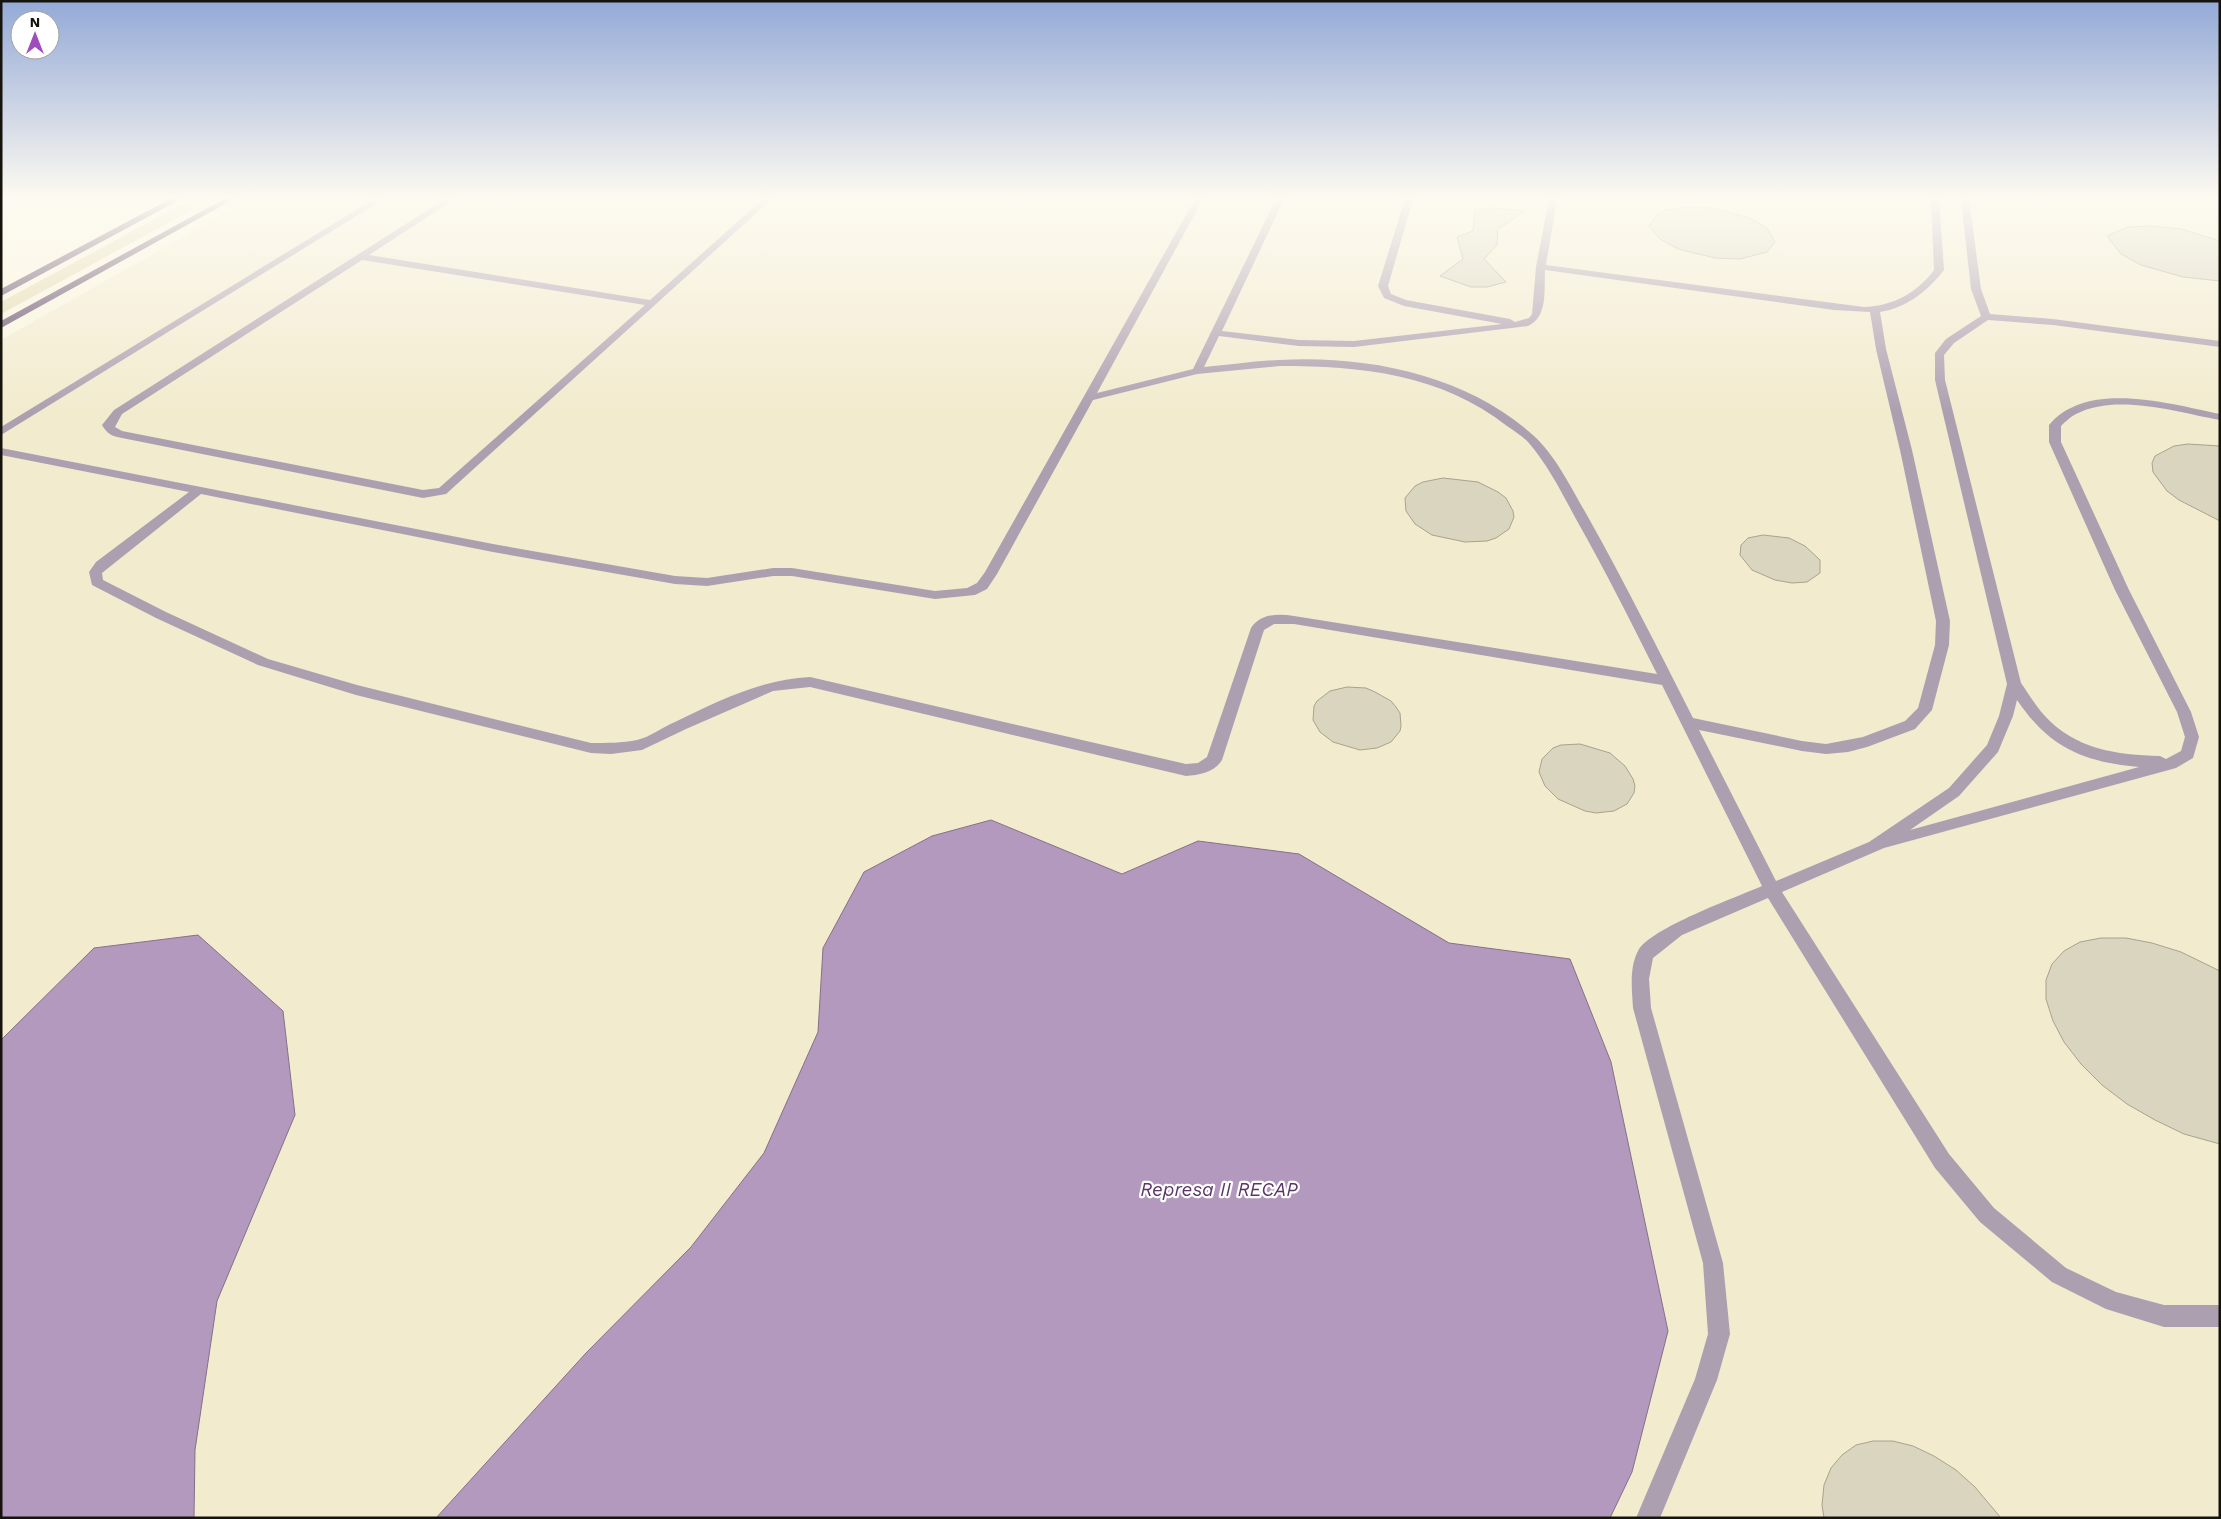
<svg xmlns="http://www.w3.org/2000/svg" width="2221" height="1519" font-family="'Work Sans',sans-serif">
<rect width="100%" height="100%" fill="#faf5df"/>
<!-- built -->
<polygon fill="#f2ebce" points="250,199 2220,199 2220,1518 1,1518 1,340"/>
<!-- green -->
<polygon fill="#e2d9af" points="192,199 212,199 1,314 1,302"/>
<!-- water -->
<g fill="#b399be" stroke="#847189">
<polygon points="991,820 1122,874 1198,841 1299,854 1449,943 1570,959 1611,1062 1668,1331 1632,1472 1610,1518 436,1518 586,1353 691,1247 764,1153 818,1032 823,948 864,872 932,836"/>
<polygon points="198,935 283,1011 295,1115 217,1301 195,1450 194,1518 1,1518 1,1040 94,948"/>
</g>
<!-- building -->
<g fill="#d9d5bf" stroke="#a8a38f">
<polygon points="1687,207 1713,208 1750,218 1767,228 1775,242 1767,252 1740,259 1715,258 1678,249 1660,239 1649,226 1658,214 1666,210"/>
<polygon points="1492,208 1525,211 1498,229 1497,245 1484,259 1506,282 1487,287 1471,287 1440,276 1463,259 1457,237 1473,231 1475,210"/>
<polygon points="2152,226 2181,229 2220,241 2220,281 2183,277 2141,265 2121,254 2107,236 2128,227"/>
<polygon points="2188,444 2220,446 2220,521 2179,500 2167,491 2153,472 2152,463 2155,456 2174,446"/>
<polygon points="1443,478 1478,482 1498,492 1506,498 1513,511 1514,517 1509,529 1496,538 1487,541 1465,542 1432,535 1415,524 1406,511 1405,498 1415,486 1423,482"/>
<polygon points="1763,535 1789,538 1805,546 1820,560 1820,573 1807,582 1792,583 1775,580 1752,570 1740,555 1741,545 1748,538"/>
<polygon points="1347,687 1366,688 1375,692 1391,701 1396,707 1400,713 1401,726 1400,731 1391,742 1377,748 1360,750 1333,742 1320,732 1313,720 1314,706 1317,701 1330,691"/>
<polygon points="1580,744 1610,753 1625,766 1633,779 1635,786 1634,793 1627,804 1614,811 1596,813 1585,811 1558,799 1545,786 1539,772 1542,759 1553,748 1561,745"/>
<polygon points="2101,938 2126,938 2152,943 2181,952 2220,971 2220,1144 2184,1134 2155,1120 2127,1104 2102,1085 2081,1064 2064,1042 2053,1021 2046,999 2046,980 2052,964 2064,951 2080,942"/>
<polygon points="1873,1441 1893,1441 1913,1446 1934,1456 1956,1470 1975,1487 2001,1518 1824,1518 1822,1505 1824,1485 1831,1468 1842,1455 1856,1445"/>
</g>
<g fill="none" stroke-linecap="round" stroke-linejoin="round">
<!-- minor -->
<g fill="#aca0b0" fill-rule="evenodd">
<polygon points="374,199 384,199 1,435 1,427"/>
<path d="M445,199H455L369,255L650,300L763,199H772L446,494L423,498L122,438C112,436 107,434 102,425L114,410ZM362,260L645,305L439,488L423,490L122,431L115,427L122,414Z"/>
<path d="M1195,199H1203L1097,393L1193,369L1276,199H1284L1222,331L1299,340L1354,341L1502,324L1404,306L1384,298L1378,286L1405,199H1413L1388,286L1391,294L1406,300L1510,319L1515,322L1529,318L1532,314L1536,267L1549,199H1557L1546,265L1864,307C1893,306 1917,293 1934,270L1931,199H1939L1944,270C1928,291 1906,308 1880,312L1886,349L1912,450L1950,621L1949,645L1932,710L1915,729L1867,747L1848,752L1826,754L1802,751L1699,730L1776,881L1869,842L1949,788L1987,745L1999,716L2007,684L1935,380V353L1946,339L1981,316L1971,289L1961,199H1969L1981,289L1990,314L2053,319L2220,341V347L2053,325L1988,320L1954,343L1944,355L1945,380L2021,683C2028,693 2035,705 2044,715C2074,749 2117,755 2160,756L2166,759L2181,751L2185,737L2177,712L2115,590L2049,442V425C2087,379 2171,404 2220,414V420C2177,412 2116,393 2076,414C2070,417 2065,422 2061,426V442L2129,590L2191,712L2199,737L2193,758L2176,768L1884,848L1782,892L1949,1154L1994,1208L2066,1268L2116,1292L2164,1305H2220V1327H2164L2106,1309L2052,1282L1980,1222L1935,1168L1768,898L1682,935L1653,958L1649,979L1651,1008L1723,1263L1730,1334L1717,1380L1660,1518H1636L1695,1379L1708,1334L1703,1263L1633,1008C1632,990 1629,968 1638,951C1650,928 1735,898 1762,886L1662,685L1294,624H1274L1264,630L1222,760C1214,773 1199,775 1186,776L810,687L773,691L686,729L642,750L611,754L591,753L356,695L258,665L156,618L92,585L89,572L96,562L189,492L1,455V448L493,544L675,576L707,578L773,568H792L935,591L967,588L977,583L985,572ZM1545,270L1834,310L1870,312L1876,349L1900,450L1936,621L1935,645L1918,708L1905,721L1863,737L1826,744L1802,741L1693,718C1659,651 1625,583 1588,517C1573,491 1556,456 1534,436C1467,375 1368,355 1279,360C1254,361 1229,365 1204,367L1219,336L1299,346L1354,347L1528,326C1548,317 1544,290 1545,270ZM1280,366C1361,366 1441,374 1507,426C1514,431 1522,436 1528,442C1548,465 1562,493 1576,519C1605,570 1631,622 1657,674L1294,616C1278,614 1261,613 1251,628L1207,757L1198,763L1186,764L810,677C763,679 718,701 675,722C663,727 650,737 637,740C622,743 607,743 591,743L357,685L268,659L166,612L103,580L102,573L201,494L493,552L675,584L707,586L773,576H792L935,599L975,595L987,589L997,574L1093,400L1197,374ZM2017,700C2049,747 2082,762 2139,767L1910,830L1959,796L1998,752L2013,716Z"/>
</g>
<!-- highway -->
<g fill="#594263" fill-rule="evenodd">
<polygon points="170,199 181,199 1,296 1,289"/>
<polygon points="224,199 234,199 1,328 1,321"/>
</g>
</g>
<!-- sky -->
<linearGradient id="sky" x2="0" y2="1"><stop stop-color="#93a9d7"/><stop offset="0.48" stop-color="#fdfaf1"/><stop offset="1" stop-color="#fdfaf1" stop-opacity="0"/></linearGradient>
<rect width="2221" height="412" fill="url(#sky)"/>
<g text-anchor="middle" stroke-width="4.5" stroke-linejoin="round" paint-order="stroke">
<!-- near-water labels -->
<g font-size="19" font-style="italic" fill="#5b3768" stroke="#fff">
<text x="1219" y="1196">Represa II RECAP</text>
</g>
</g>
<!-- border -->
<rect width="2221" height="1519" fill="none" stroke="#15130c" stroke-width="5"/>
<!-- north arrow -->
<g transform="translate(35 35)"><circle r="24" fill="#ffffff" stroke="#a1a19e"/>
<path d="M0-4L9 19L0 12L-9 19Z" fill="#9f4dbc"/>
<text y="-8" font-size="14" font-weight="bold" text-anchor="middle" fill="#15130c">N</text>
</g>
</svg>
